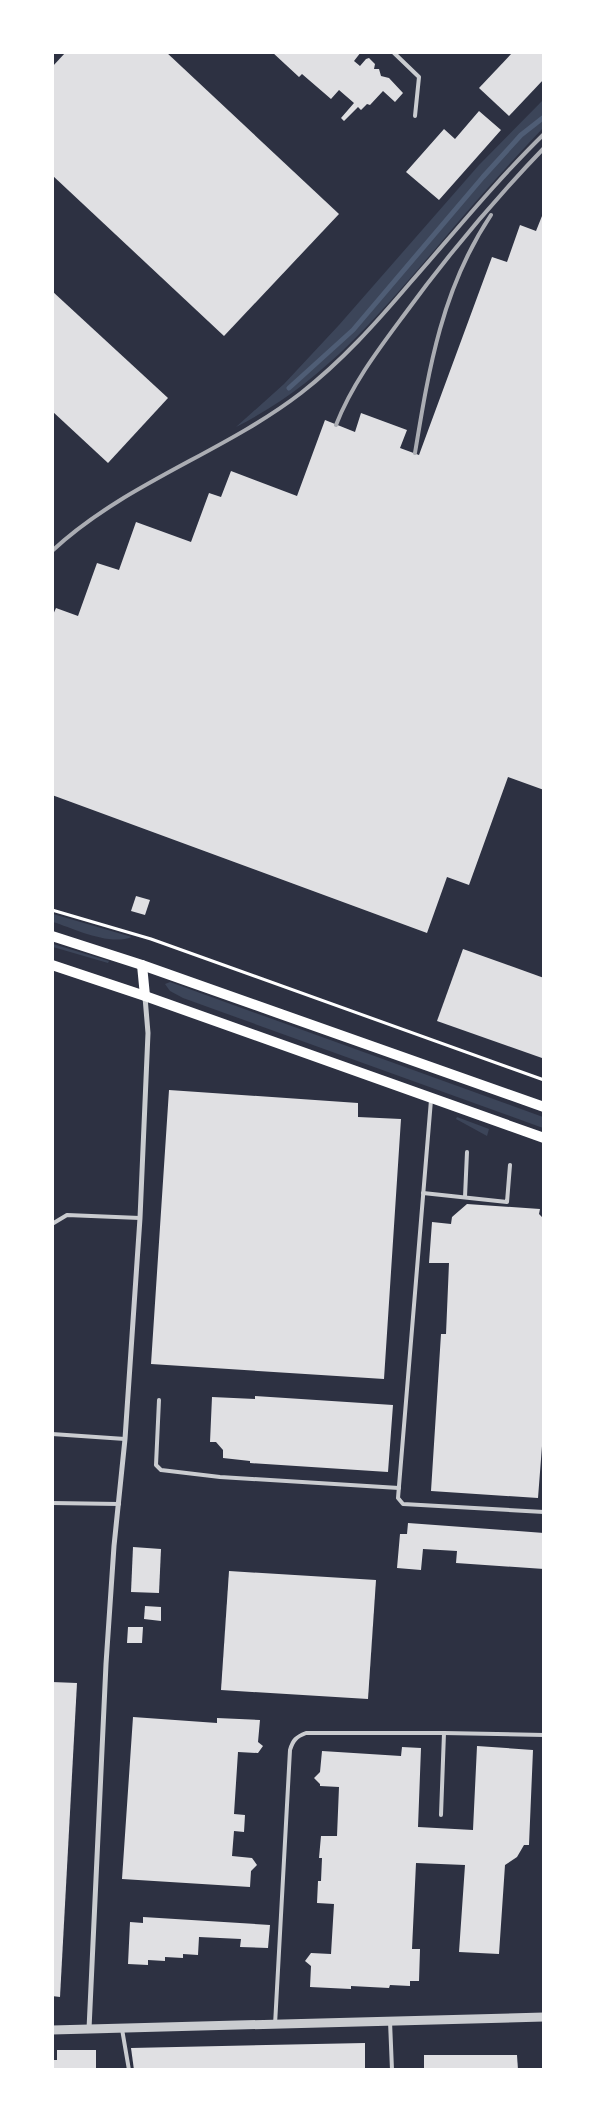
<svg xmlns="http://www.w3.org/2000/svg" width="596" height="2122" font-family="'Open Sans',sans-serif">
<rect width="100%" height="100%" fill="#2d3142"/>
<!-- green -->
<g fill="#3c4559">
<path d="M543,100V128C506,167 471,206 437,247C375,319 323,383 236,427L284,384L339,325L479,165Z"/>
<path d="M52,914H53L132,937C109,946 75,929 53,922Z"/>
<polygon points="52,944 53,944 109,961 108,963 53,947"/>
<polygon points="170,982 543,1117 543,1128 183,998 170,991 165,984"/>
<polygon points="457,1117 489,1129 487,1136 456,1119"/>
</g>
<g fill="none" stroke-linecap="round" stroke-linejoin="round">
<!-- stream -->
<polyline stroke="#4f5d75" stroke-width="5" points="289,388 353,330 483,177 521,135 544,117"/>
</g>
<!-- building -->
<g fill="#e0e0e3">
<polygon points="66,52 166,52 339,214 224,336 52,175 52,67"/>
<polygon points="272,52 361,52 354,61 360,66 366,59 369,58 375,64 374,69 379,69 381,76 389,78 403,93 395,102 383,91 370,105 367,104 361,110 358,107 344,121 341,118 354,103 339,90 331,99 302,74 299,77"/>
<polygon points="513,52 544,52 544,79 509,116 479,88"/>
<polygon points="479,111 501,130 439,200 406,172 444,129 455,139"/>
<polygon points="544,211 544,790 508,777 469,885 447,877 427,933 52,795 52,617 56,608 78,616 97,563 119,570 136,522 191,542 209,493 221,497 231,471 297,496 325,420 355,432 361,413 407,430 400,448 419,455 492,257 507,262 520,225 536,231"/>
<polygon points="52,291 168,398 108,463 52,411"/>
<polygon points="136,896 150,900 145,915 131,911"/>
<polygon points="463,949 544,978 542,1058 437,1021"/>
<polygon points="169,1090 358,1103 358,1117 401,1119 384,1379 151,1364"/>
<polygon points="467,1204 540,1209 539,1214 544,1219 544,1420 538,1498 431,1491 441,1334 446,1334 449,1263 429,1263 432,1222 451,1224 452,1217"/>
<polygon points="255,1396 393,1405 388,1472 250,1463 250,1461 223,1458 223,1450 216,1442 210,1442 212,1397 255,1399"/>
<polygon points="408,1523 544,1533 544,1569 456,1563 457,1551 423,1549 421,1570 397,1568 400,1534 407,1534"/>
<polygon points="133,1547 161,1549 159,1593 131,1592"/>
<polygon points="229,1571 376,1580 368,1699 221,1690"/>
<polygon points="145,1606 161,1607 161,1621 144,1619"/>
<polygon points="128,1627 143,1627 142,1643 127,1643"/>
<polygon points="52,1682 77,1683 60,1997 52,1996"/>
<polygon points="133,1717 217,1723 217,1718 260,1720 258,1742 263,1746 258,1753 238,1752 234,1814 245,1815 244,1832 234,1831 232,1856 252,1858 257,1865 251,1871 250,1887 122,1879"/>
<polygon points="477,1746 533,1750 529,1845 524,1845 517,1857 505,1865 499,1954 459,1952 465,1865 416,1863 412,1949 420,1949 419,1981 410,1981 410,1986 390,1985 389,1988 351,1986 351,1989 310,1987 311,1966 305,1961 311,1953 331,1954 334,1904 317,1903 318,1881 321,1881 322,1858 319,1858 321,1836 337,1836 339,1787 320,1786 320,1784 314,1778 320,1772 322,1751 401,1756 402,1747 421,1748 418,1827 473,1830"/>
<polygon points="143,1917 270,1925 268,1948 240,1947 241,1939 199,1937 198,1955 183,1954 183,1958 165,1957 165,1961 148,1960 148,1965 128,1964 130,1922 143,1923"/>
<polygon points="365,2043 365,2070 134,2070 131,2048"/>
<polygon points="57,2050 96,2050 96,2070 52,2070 52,2060 57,2060"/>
<polygon points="424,2055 517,2055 518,2070 424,2070"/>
</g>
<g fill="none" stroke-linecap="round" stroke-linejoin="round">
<!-- path -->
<polyline stroke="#fff" stroke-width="3" points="52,910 151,939 544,1080"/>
<!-- service -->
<g stroke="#caccd0" stroke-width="4">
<polyline points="393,52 419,77 415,116"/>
<polyline points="431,1100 398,1498 403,1504 544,1512"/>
<polyline points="423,1193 507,1202 510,1165"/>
<polyline points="465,1197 467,1152"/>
<polyline points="52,1224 67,1215 140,1218"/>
<polyline points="159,1400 156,1465 161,1470 220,1477 399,1488"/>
<polyline points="52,1434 125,1439"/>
<polyline points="52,1503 119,1504"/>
<polyline points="441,1815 444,1733"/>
<polyline points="390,2021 392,2070"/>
<path d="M275,2025L290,1750C293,1740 296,1737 306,1733H444L544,1735"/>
<polyline points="122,2029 129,2070"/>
</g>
<!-- minor -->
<polyline stroke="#caccd0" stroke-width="5" points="89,2029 106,1664 114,1546 125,1439 140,1218 148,1033 145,997"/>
<!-- tertiary -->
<polyline stroke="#caccd0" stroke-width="9" points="52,2030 544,2017"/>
<!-- secondary -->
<g stroke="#fff" stroke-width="10">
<polyline points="52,936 142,965 544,1107"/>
<polyline points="52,965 145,996 544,1138"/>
<polyline points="142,965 145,996"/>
</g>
<!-- rail -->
<g stroke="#abadb3" stroke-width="4">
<path d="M336,425C352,384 378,350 404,315C447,256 493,201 544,148"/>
<path d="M415,453C429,368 442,288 491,215"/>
<path d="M52,551C125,483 223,453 301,393C342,361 376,323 410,283C454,233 496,181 544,134"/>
</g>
</g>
<!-- border -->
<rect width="596" height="2122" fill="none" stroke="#ffffff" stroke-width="108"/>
</svg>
